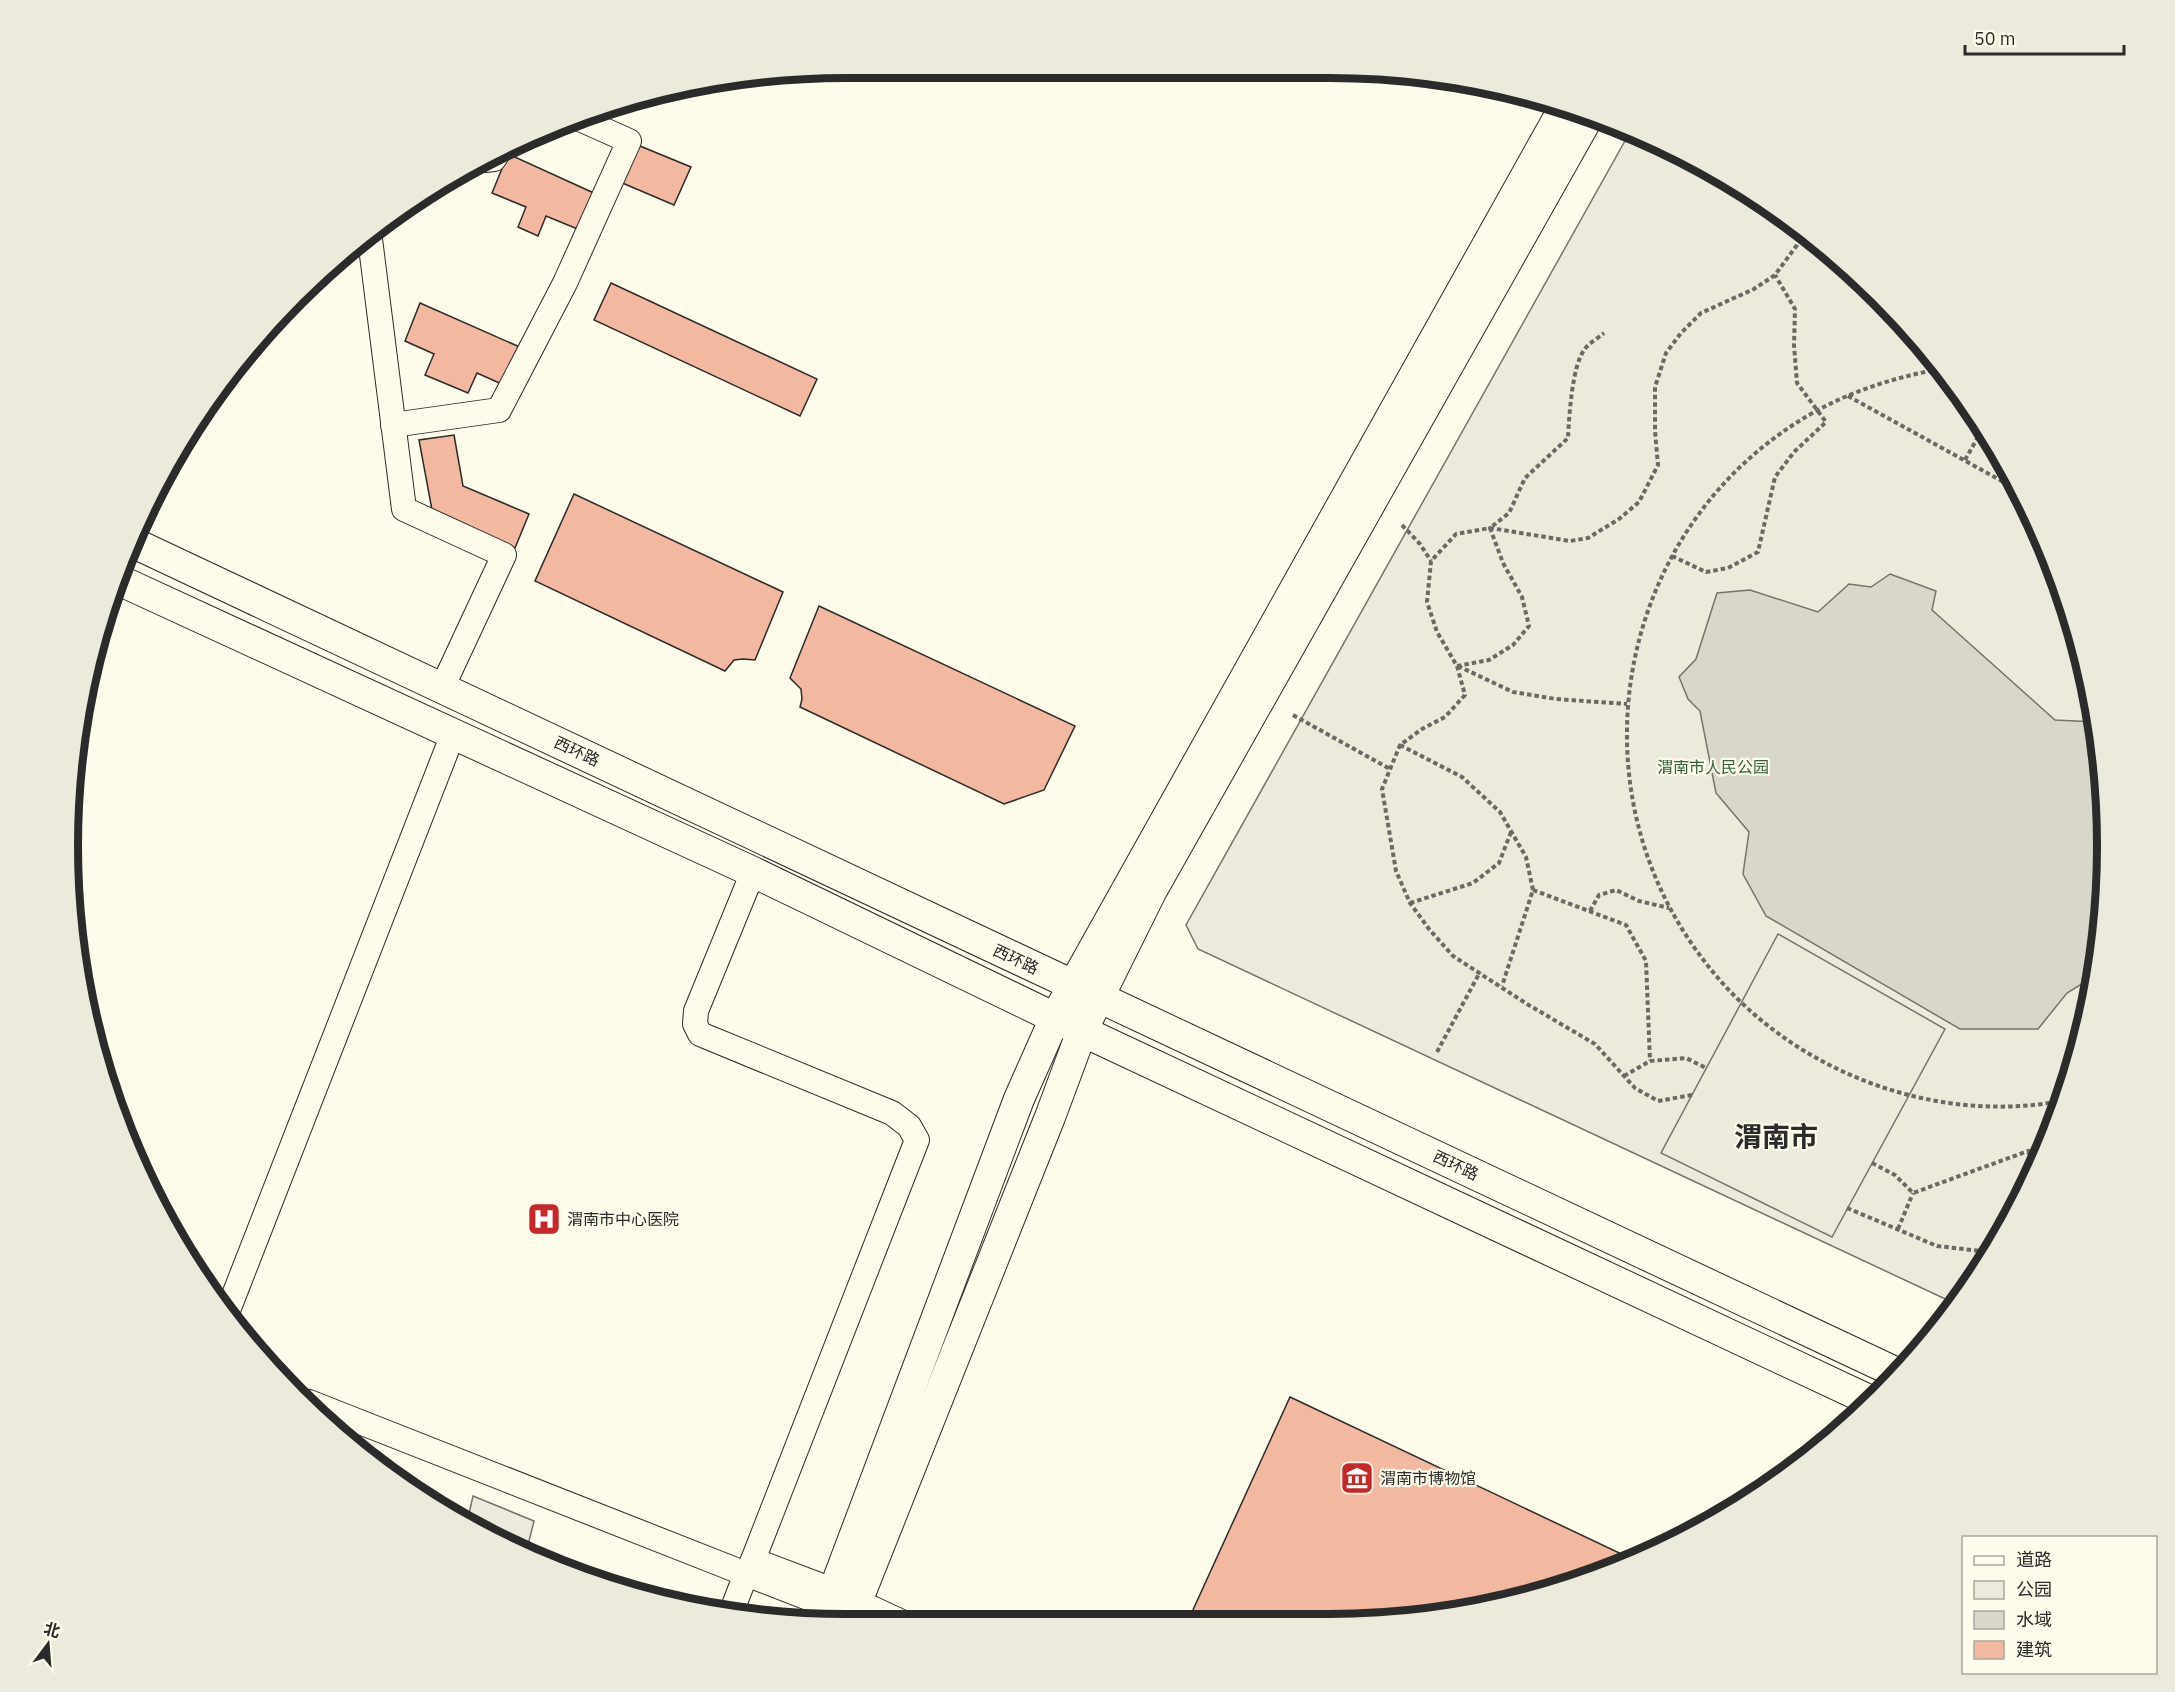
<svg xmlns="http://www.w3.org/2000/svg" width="2175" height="1692" font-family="'IBM Plex Sans','Noto Sans SC',sans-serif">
<rect width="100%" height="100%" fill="#fdfbea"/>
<!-- green -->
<polygon fill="#ecebdb" stroke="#74746e" stroke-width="1.5" points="1630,132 1718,172 1803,229 1914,332 2003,456 2066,595 2101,744 2106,897 2081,1047 2027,1190 1956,1304 1198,949 1186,925"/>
<!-- parking -->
<g fill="#eceadb" stroke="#74746e" stroke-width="1.5">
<polygon points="1778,934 1945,1029 1832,1237 1661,1153"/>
<polygon points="473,1496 534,1521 526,1553 467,1522"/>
</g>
<!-- water -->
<polygon fill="#d8d7c9" stroke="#74746e" stroke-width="1.5" points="1890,574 1936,591 1932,610 2055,720 2096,722 2101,744 2106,897 2093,977 2067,993 2038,1029 1960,1029 1766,916 1743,874 1749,832 1716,793 1700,711 1688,699 1679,677 1696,659 1717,593 1750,590 1818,612 1849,584 1871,587"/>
<!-- building -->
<g fill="#f2b8a0" stroke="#2b2b2b" stroke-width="1.5">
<polygon points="635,144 691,167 674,205 620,182"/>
<polygon points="508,154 596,194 580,230 546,216 538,236 518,227 526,207 492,193"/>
<polygon points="611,283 817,379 800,416 594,320"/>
<polygon points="420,303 522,348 506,386 477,373 468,393 425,375 434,354 405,341"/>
<polygon points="454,435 463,486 529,514 515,548 432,510 419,440"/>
<polygon points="574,494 783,592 755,660 743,659 734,660 725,671 535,581"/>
<polygon points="819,606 1075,726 1044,790 1004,804 800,707 802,699 801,689 790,678"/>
<polygon points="1290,1397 1632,1559 1579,1583 1380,1623 1187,1623"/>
</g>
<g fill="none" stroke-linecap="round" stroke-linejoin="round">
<defs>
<g id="minor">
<polyline points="485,160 494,159 496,156"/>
<polyline points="370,239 404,509 504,555 442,688"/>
<polyline points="393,425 499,410 565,283 629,141 582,120"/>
<polyline points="753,872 696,1011 695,1024 700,1034 892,1113 909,1126 917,1140 753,1560"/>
<polyline points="227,1313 453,734"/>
<polyline points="309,1402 746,1574 731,1613"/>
<polyline points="869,1624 829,1606 746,1574 753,1560 835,1591 906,1624"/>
</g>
<g id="major">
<polyline points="136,544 1897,1373"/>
<polyline points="121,581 753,872 1082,1031 1871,1401"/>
<polyline points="822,1622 1019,1099 1055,1018 1565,106"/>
<polyline points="848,1624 1050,1117 1082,1031 1151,892 1590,114"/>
</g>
</defs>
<!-- minor casing -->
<use href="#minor" stroke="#2b2b2b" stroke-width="26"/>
<!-- major casing -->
<use href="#major" stroke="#2b2b2b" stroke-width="32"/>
<!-- path -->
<g stroke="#6a6964" stroke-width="4" stroke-dasharray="4.5 3" stroke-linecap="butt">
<path d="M1940,369C1897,377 1857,389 1818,410C1622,517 1567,775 1699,954C1738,1008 1792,1050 1853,1076C1918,1104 1992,1114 2061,1101"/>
<polyline points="1848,396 2018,490"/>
<polyline points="1965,460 1983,428"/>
<polyline points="1402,525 1420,544 1431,561"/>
<polyline points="1672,556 1706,572 1728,568 1758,552 1775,477 1794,452 1826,422 1797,383 1794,345 1795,309 1775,275"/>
<path d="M1457,666L1489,660L1513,645L1529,626L1522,597L1503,563L1490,528L1509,513L1525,478L1568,438C1569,418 1572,364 1585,349C1589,343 1598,338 1604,333"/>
<polyline points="1458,666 1513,692 1556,699 1627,704"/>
<polyline points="1293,715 1390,769"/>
<polyline points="1400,745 1462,777 1500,812 1526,857 1533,890 1502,986"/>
<polyline points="1533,890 1626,925 1646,961 1650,1061"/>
<polyline points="1410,903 1473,883 1499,863 1511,832"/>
<polyline points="1590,911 1599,895 1616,890 1639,901 1669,908"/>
<polyline points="1437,1052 1480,972"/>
<polyline points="1624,1076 1650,1061 1686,1058 1706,1068"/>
<polyline points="1692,1095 1658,1101 1635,1088 1595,1044 1527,1004 1453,956 1429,929 1410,903 1396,871 1382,789 1400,745 1422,729 1445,717 1465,695 1457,666 1437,632 1427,602 1431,561 1456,534 1490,528 1570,541 1588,538 1619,519 1639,502 1658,465 1655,431 1655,387 1666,353 1681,333 1701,313 1754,289 1775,275 1797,245 1803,229"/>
<polyline points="2028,1152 2037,1165"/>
<polyline points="1872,1163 1895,1175 1913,1193 2028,1151 2042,1152"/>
<polyline points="1847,1208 1937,1246 1989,1252"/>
<polyline points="1898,1229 1913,1193"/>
</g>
<!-- minor -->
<use href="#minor" stroke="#fdfbea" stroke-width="24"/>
<!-- major -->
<use href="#major" stroke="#fdfbea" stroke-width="30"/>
</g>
<!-- icons -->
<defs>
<symbol id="hospital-square" viewBox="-11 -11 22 22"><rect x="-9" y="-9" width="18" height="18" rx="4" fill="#c62828" stroke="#fdfbea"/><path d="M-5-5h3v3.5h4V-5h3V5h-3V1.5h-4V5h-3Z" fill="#fff"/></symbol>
<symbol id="museum-square" viewBox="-11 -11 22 22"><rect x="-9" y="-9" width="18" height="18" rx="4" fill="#c62828" stroke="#fdfbea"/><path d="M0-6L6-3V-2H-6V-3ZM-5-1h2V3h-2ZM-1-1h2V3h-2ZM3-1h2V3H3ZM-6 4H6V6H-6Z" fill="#fff"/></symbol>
</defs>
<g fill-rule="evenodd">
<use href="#hospital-square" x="525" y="1200" width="38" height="38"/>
<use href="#museum-square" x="1338" y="1459" width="38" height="38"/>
</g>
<g text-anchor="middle" stroke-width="4.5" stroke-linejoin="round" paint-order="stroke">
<!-- street labels -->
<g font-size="16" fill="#2b2b2b" stroke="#fdfbea">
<text transform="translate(577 751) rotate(25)" y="6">西环路</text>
<text transform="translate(1016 959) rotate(25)" y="6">西环路</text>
<text transform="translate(1456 1165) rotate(25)" y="6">西环路</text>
</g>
<!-- park labels -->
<g font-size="16" fill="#34623c" stroke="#fdfbea">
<text x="1713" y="773">渭南市人民公园</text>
</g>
<!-- poi labels -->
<g font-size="16" fill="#2b2b2b" stroke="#fdfbea" text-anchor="start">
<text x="567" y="1225">渭南市中心医院</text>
<text x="1380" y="1484">渭南市博物馆</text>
</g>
<!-- town labels -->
<g font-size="28" font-weight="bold" fill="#2b2b2b" stroke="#fdfbea">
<text x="1776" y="1147">渭南市</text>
</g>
</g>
<!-- crop -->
<path d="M0 0H2175V1692H0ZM846 78H1329A768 768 0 0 1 2097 846V846A768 768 0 0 1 1329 1614H846A768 768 0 0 1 78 846V846A768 768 0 0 1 846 78Z" fill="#eceadb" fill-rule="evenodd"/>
<path fill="none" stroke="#2b2b2b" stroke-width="8" d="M846 78H1329A768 768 0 0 1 2097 846V846A768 768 0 0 1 1329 1614H846A768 768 0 0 1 78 846V846A768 768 0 0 1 846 78Z"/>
<!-- legend -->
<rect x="1962" y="1536" width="195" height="138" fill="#fdfbea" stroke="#a9a89e" stroke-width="1.5"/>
<rect x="1974" y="1556" width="30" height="9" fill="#fdfbea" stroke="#a9a89e" stroke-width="1.5"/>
<text x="2016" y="1566" font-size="18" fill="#2b2b2b">道路</text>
<rect x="1974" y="1581" width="30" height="18" fill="#ecebdb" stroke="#a9a89e" stroke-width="1.5"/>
<text x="2016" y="1596" font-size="18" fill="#2b2b2b">公园</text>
<rect x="1974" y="1611" width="30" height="18" fill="#d8d7c9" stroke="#a9a89e" stroke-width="1.5"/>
<text x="2016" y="1626" font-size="18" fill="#2b2b2b">水域</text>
<rect x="1974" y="1641" width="30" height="18" fill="#f2b8a0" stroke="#a9a89e" stroke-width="1.5"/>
<text x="2016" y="1656" font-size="18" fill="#2b2b2b">建筑</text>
<!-- north arrow -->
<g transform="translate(48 1644) rotate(16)" stroke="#fdfbea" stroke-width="4.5" paint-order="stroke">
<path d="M0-4.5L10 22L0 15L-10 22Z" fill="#2b2b2b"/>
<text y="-9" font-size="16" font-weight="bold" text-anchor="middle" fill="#2b2b2b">北</text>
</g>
<!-- scale -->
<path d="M1965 45v9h159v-9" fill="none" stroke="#2b2b2b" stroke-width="3"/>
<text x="1974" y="45" font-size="18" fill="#2b2b2b" stroke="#fdfbea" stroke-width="4.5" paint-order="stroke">50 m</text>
</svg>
